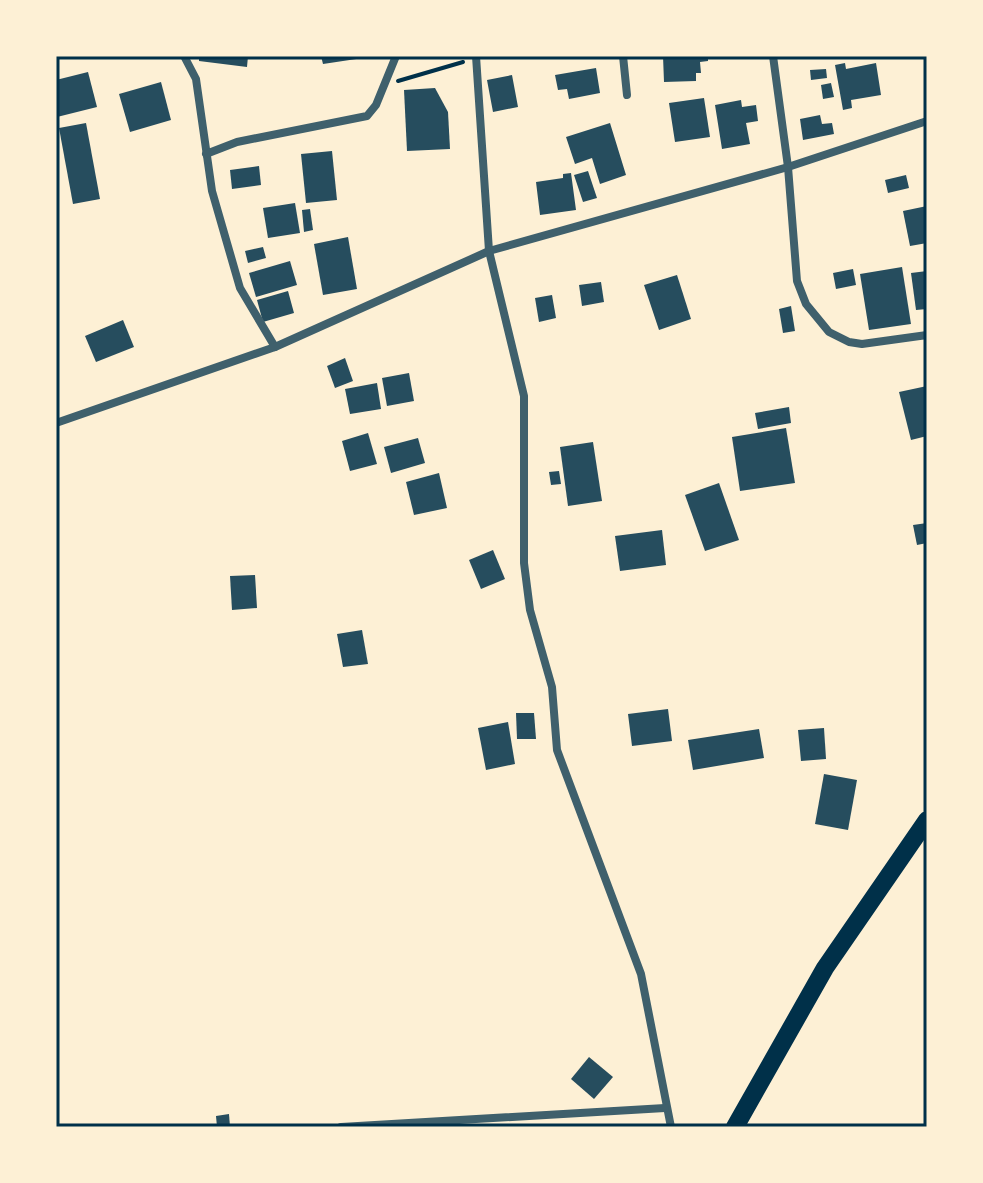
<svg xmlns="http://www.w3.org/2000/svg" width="983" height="1183" font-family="'Sofia Sans Condensed',sans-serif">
<rect width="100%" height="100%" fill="#fdf0d5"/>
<!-- building -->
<g fill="#264d5e">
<polygon points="199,56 248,56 247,67 199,61"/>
<polygon points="321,56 363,56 363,58 323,64"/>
<polygon points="663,56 708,56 708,61 700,62 701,73 696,73 696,81 664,82"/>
<polygon points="845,63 846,69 876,63 881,95 851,100 852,108 843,110 835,65"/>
<polygon points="596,68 600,93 569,99 567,89 558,90 555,75"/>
<polygon points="826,69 827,78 811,80 810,70"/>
<polygon points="88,72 97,107 57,117 56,80"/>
<polygon points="512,75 518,107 493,112 487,80"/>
<polygon points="161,82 171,120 130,132 119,94"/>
<polygon points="831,83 834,97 823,99 821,85"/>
<polygon points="435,88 448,112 450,149 407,151 404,90"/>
<polygon points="704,98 710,137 675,142 669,103"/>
<polygon points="741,100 742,107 756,105 758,121 746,123 750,144 722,149 715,105"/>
<polygon points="820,115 822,124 832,123 834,134 803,140 800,119"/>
<polygon points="86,123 100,199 73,204 59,128"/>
<polygon points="610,123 626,175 600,184 592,158 575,164 566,137"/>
<polygon points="332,151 337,200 306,203 301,154"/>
<polygon points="259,166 261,185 232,189 230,170"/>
<polygon points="588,171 597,198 583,202 574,175"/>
<polygon points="571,173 576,210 540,215 536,182 563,178 563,174"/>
<polygon points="906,175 909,188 888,193 885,180"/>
<polygon points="295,203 300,233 268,238 263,208"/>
<polygon points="927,206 927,243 910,246 903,211"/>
<polygon points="310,209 313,230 304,232 302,210"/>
<polygon points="348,237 357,289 323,295 314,244"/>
<polygon points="263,247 266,258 248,263 245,251"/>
<polygon points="290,261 297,285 256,297 249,273"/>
<polygon points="902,267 911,324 869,330 860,274"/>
<polygon points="853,269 856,285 836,289 833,273"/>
<polygon points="927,271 927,309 916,310 911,273"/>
<polygon points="677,275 691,319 659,330 644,285"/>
<polygon points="601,282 604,302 582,306 579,285"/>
<polygon points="288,291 294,313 263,322 257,300"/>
<polygon points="552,295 556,318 539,322 535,298"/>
<polygon points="791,306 795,331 783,333 779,309"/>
<polygon points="123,320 134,347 96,362 85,336"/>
<polygon points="345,358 353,381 335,388 327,366"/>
<polygon points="409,373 414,401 387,406 382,378"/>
<polygon points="377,383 381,409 350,414 345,389"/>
<polygon points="927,386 927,436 911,440 899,392"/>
<polygon points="789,407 791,423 758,429 755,413"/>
<polygon points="786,428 795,483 740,491 732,437"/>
<polygon points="368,433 377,464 350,471 342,441"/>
<polygon points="418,438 425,463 391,473 384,447"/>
<polygon points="593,442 602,501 568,506 560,447"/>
<polygon points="559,471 561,484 551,485 549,472"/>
<polygon points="439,473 447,508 414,515 406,482"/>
<polygon points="719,483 739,540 705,551 685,495"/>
<polygon points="927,523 927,543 917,545 913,525"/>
<polygon points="662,530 666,565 620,571 615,536"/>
<polygon points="493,550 505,579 481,589 469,560"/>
<polygon points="255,575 257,608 232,610 230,576"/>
<polygon points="362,630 368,664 343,667 337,634"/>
<polygon points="668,709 672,741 632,746 628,714"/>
<polygon points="516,713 534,713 536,739 517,739"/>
<polygon points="508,722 515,764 486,770 478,728"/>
<polygon points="824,728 826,759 801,761 798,730"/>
<polygon points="759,729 764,758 693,770 688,740"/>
<polygon points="824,774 857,780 848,830 815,824"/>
<polygon points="589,1057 613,1077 594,1099 571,1079"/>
<polygon points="229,1114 230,1127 217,1127 216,1116"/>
</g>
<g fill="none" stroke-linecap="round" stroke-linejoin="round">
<!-- path -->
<polyline stroke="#003049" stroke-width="4" points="398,81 463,62"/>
<!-- minor -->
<g stroke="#3f606c" stroke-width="8">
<polyline points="184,56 196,79 212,191 240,288 275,347"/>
<polyline points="476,56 489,251 524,396 524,563 530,610 552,687 557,750 641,974 671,1127"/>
<polyline points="623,56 627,95"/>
<polyline points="773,56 788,167 797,281 806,304 829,332 849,342 862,344 927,335"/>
<polyline points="206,154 237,142 367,116 376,105 396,56"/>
<polyline points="56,423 275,347 489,251 788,167 927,121"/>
<polyline points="341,1127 665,1108"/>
</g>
<!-- primary -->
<polyline stroke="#003049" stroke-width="18" points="735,1127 825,968 927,820"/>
</g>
<!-- border -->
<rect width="983" height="1183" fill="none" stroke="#fdf0d5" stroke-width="116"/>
<rect x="58" y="58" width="867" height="1067" fill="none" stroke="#003049" stroke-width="3"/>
</svg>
